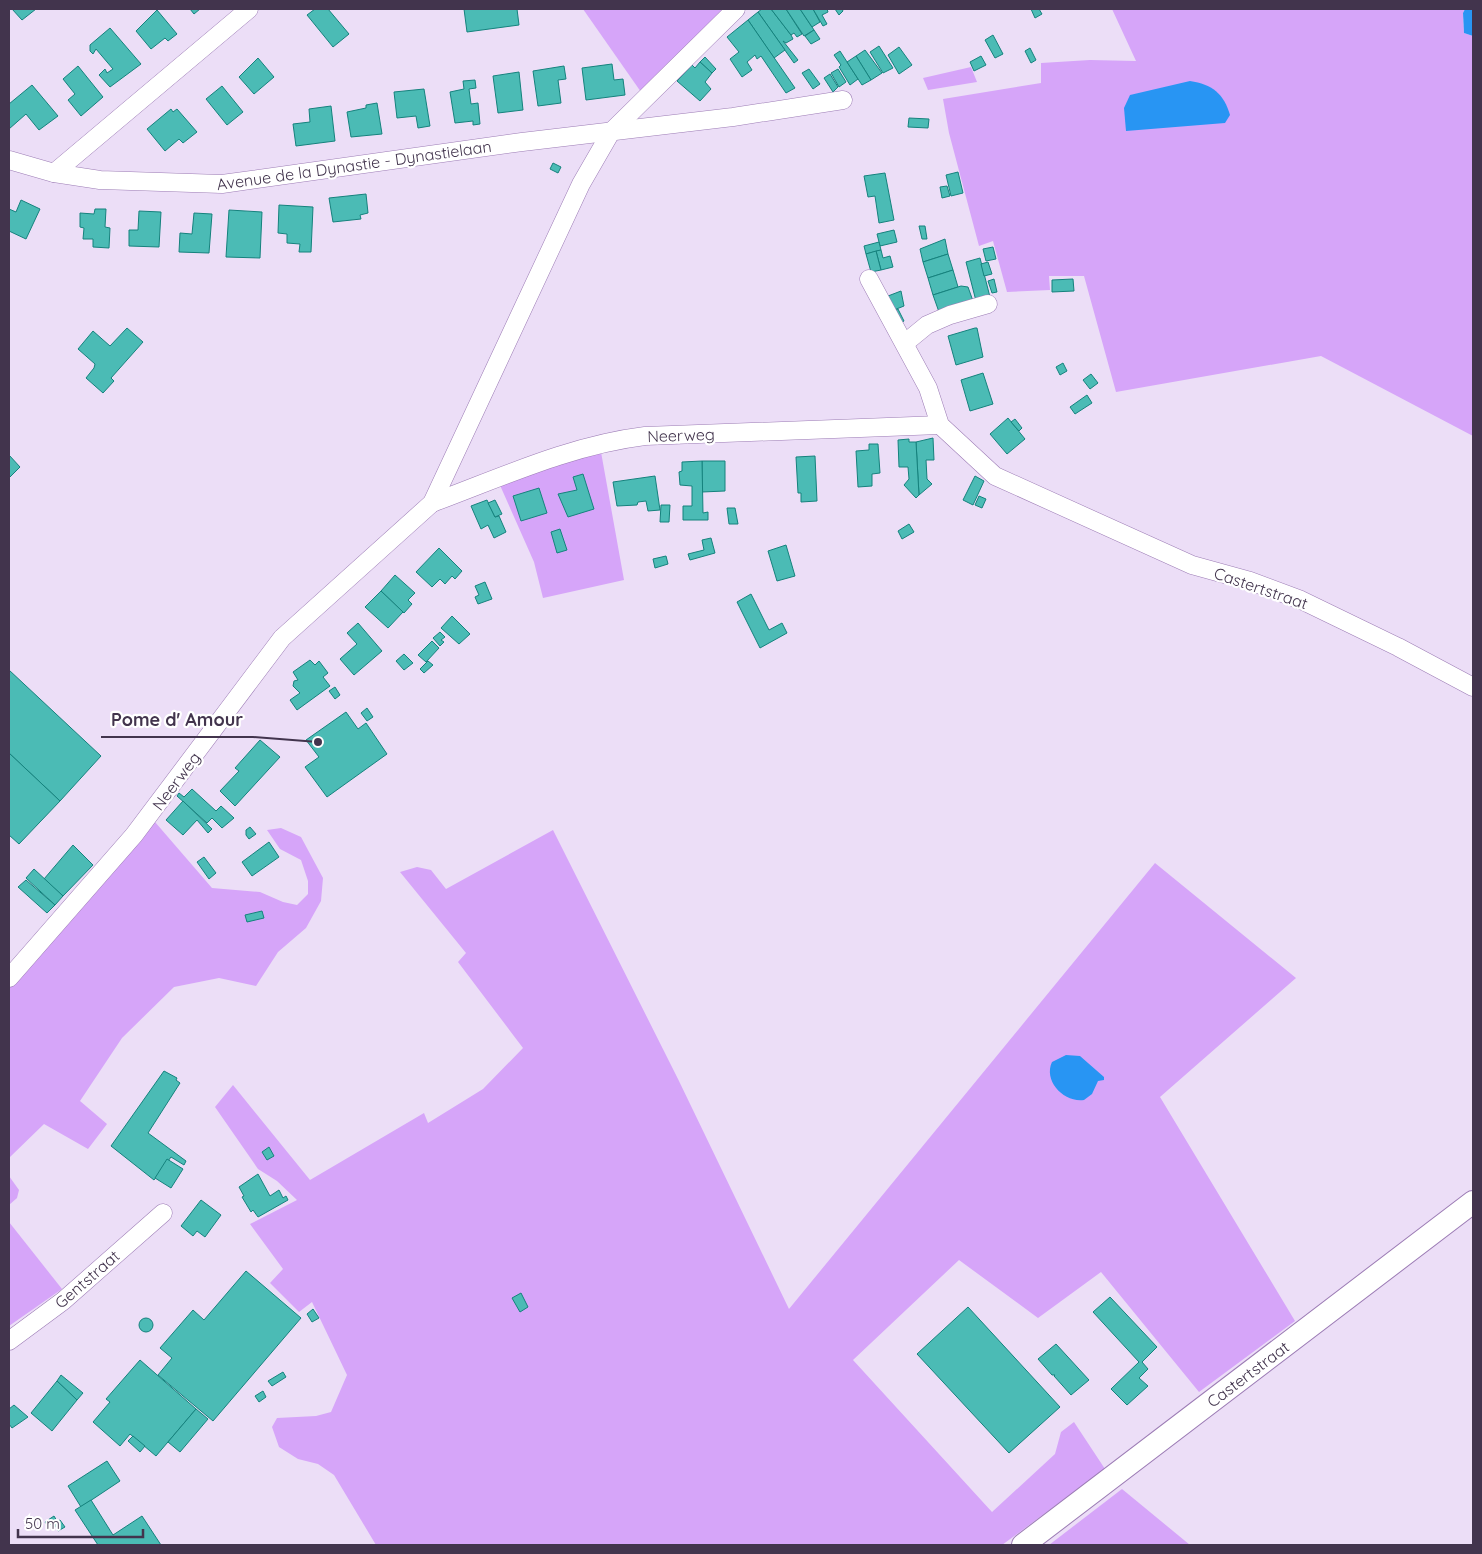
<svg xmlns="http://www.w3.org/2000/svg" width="1482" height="1554" font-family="Quicksand,sans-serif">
<rect width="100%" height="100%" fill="#ecdef7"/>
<!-- green -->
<g fill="#d6a5f9">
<polygon points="583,9 724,9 641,92"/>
<polygon points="1112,9 1465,9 1463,13 1464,33 1473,36 1473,436 1321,356 1116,392 1084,276 1049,276 1050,290 1007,292 993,241 979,246 949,133 943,99 1041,83 1041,63 1090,60 1136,61"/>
<polygon points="971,67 977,82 928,90 923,78"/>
<polygon points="601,452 624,580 543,598 534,562 499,483"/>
<polygon points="155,822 212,888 260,892 283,902 297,905 308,894 308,881 301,860 280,849 267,830 281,828 301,837 323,878 321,901 306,928 278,952 256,986 219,978 174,987 122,1038 80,1101 107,1124 88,1149 44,1124 9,1158 9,987"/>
<polygon points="553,830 678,1079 789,1309 1155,863 1296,978 1160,1097 1295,1321 1199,1392 1101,1272 1038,1318 959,1260 853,1360 992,1512 1055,1454 1061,1432 1074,1422 1105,1469 1002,1545 376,1545 334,1475 318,1464 298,1459 279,1447 272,1427 277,1418 316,1416 331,1412 347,1375 312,1302 299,1312 270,1283 283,1269 250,1224 297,1200 277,1181 258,1169 215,1107 233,1085 310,1180 424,1113 428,1123 483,1089 523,1048 458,962 466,953 400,872 417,867 431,870 446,889"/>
<polygon points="9,1176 19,1190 17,1198 9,1205"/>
<polygon points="9,1222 62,1289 9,1326"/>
<polygon points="1122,1489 1190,1545 1049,1545"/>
</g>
<!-- water -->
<g fill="#2895f3">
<polygon points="1465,9 1473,9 1473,36 1464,33 1463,13"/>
<path d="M1190,81C1212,84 1224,94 1230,115L1225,123L1126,131L1124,108L1130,95Z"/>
<path d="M1066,1055L1080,1056L1104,1077V1080L1098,1081L1092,1094L1084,1100C1064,1103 1043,1081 1052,1062Z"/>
</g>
<!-- building -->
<g fill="#4bbbb5" stroke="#15827d">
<polygon points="12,9 36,9 22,20"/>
<polygon points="190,9 200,9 194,14"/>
<polygon points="315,9 328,9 349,34 333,47 307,15"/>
<polygon points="464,9 517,9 519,25 467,32"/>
<polygon points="762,9 771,9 791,35 793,39 786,43 783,41 798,60 794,63 758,12"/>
<polygon points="771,9 786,9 802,34 797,37 794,33 791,35"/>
<polygon points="786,9 800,9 814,30 804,36"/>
<polygon points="800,9 813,9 820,22 812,27"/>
<polygon points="813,9 827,9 828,12 822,15 827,24 823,26"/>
<polygon points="835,9 842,9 843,11 839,15"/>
<polygon points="1031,9 1039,9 1042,14 1035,18"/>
<polygon points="157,10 177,34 168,41 165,38 151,49 136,31"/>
<polygon points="758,12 785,50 774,58 748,20"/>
<polygon points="748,20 795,88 786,93 761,56 757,59 755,55 747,62 752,70 742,77 730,59 739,52 727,37"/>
<polygon points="110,28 141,64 110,87 99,75 105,69 107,73 113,69 96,49 93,54 90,51 90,45"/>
<polygon points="814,30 820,39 811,44 805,36"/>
<polygon points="993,35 1003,54 995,58 985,40"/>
<polygon points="879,46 893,68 883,73 870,52"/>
<polygon points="899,47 912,65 899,74 888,55"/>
<polygon points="1030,48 1036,60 1031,63 1025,51"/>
<polygon points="865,50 882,73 871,80 856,56"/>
<polygon points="840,51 858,79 850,85 839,67 841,65 834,55"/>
<polygon points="856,56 871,80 862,85 847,62"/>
<polygon points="981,56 986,65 974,71 970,62"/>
<polygon points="705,57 716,69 712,73 700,62"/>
<polygon points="258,58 274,77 254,94 239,77"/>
<polygon points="700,62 712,73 705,82 711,89 700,101 677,81 692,65 695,68"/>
<polygon points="612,64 614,80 623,79 625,95 586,100 582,68"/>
<polygon points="78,66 103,97 81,116 68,100 75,94 63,79"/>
<polygon points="564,66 566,79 558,80 561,103 538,106 533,71"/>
<polygon points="809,69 820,84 813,89 802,73"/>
<polygon points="838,69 846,82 839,87 831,73"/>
<polygon points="519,72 523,110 498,113 493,76"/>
<polygon points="830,74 838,87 833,92 824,78"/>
<polygon points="475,80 476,88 469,89 471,104 478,103 480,124 473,125 473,121 455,123 450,92 464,89 463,81"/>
<polygon points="32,85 58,116 39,130 26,114 9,129 9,104"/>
<polygon points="222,86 243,112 227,125 206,99"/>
<polygon points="424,89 430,126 418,128 416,116 397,118 394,92"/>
<polygon points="377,103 382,134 351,137 347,112 366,108 366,105"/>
<polygon points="331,106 335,141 296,146 293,124 310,122 309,109"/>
<polygon points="171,109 173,112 177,109 197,132 183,143 179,139 165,151 147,129"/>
<polygon points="909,118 929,119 928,128 908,127"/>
<polygon points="553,163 561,167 558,173 550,169"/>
<polygon points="958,172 963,193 951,196 946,175"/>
<polygon points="885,173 894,220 879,223 875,196 868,197 864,176"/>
<polygon points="947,186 950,196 942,198 940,187"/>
<polygon points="366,194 368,213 360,215 361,219 333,222 329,198"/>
<polygon points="21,200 40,209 26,239 9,231 9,209 16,212"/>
<polygon points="279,205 313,207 311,252 299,252 300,244 287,243 287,234 278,233"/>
<polygon points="95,209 106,209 105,227 110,228 109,248 93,247 93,239 83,239 84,228 80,227 80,213 94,214"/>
<polygon points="229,210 262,212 260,258 226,257"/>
<polygon points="139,211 161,212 159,247 129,246 129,230 138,230"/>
<polygon points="194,213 212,214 209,253 179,252 180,233 192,234"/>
<polygon points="919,226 925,226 927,239 922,239"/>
<polygon points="894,230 897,242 880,246 877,234"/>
<polygon points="945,239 948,254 923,262 920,249"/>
<polygon points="879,242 881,250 866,254 864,246"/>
<polygon points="993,247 996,259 986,261 983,249"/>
<polygon points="881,250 883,258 890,256 893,267 881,270 876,251"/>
<polygon points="876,251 881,270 871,272 866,254"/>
<polygon points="948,254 953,270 928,278 923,262"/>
<polygon points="980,258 990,297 976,301 966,262"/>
<polygon points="988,262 992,274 984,276 981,264"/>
<polygon points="953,270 958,287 933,295 928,278"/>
<polygon points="994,279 997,292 992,293 988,281"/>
<polygon points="1073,279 1074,291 1052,292 1052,280"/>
<polygon points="961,286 968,287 973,301 939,312 933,295"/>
<polygon points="901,291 904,306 894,310 888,296"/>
<polygon points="898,309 904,321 897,325 890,313"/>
<polygon points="127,328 143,342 111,378 114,381 103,393 86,378 94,368 95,364 78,349 93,331 110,346"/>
<polygon points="975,328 977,328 983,357 956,365 948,336"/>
<polygon points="1063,363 1067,371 1060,375 1056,367"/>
<polygon points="983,373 993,404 970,411 961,380"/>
<polygon points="1091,374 1098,383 1090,389 1083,380"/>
<polygon points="1087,395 1092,403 1075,414 1070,407"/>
<polygon points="1008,418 1025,439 1007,454 990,434"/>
<polygon points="1015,419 1022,428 1019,431 1011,422"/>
<polygon points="933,438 934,460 926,460 927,479 932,484 919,495 916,442"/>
<polygon points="909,439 909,442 916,442 919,495 916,498 904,485 909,479 908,467 899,467 898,440"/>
<polygon points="869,444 878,444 880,473 872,474 872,486 858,487 856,451 869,450"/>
<polygon points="9,455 20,467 9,478"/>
<polygon points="815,456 817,501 801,502 801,493 798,493 796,457"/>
<polygon points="702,461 725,461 725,491 702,492"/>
<polygon points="702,461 703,513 708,512 708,520 683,520 683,506 692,506 692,486 680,485 679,472 682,471 682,462"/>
<polygon points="583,474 594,509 568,517 558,494 577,490 573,477"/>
<polygon points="655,476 660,510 648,511 646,501 638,502 637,505 617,506 613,482"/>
<polygon points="975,476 984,481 973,505 963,500"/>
<polygon points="539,488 547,513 521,521 513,496"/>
<polygon points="979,496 986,499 982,508 975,505"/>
<polygon points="487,500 495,517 499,516 506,532 494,538 488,525 481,529 471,506"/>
<polygon points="495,500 502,514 495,517 488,503"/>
<polygon points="661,505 670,505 669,522 660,522"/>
<polygon points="727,508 735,508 738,524 729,524"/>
<polygon points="909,524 914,532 902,539 898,531"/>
<polygon points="560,529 567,550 557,553 551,532"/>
<polygon points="711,538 715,553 690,560 688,554 704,550 702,540"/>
<polygon points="786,545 795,576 777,581 768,551"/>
<polygon points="439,548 462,571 455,579 452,576 445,584 440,579 432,587 416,572"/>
<polygon points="666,556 668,564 655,568 653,559"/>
<polygon points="395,575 415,593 408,600 412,604 404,613 381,591"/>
<polygon points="485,582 492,599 478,604 475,597 479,595 475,586"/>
<polygon points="381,591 403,612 388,628 365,607"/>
<polygon points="751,594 769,630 782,623 787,633 760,648 737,602"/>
<polygon points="452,616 470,634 459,644 441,628"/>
<polygon points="358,623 382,651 354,675 340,659 357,644 347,633"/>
<polygon points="440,632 445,637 441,640 444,642 440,646 433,638"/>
<polygon points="432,641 439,648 426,662 418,655"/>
<polygon points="404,654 413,663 404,670 396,661"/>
<polygon points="310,660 315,665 319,661 328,673 323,677 330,686 297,710 290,700 300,693 293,686 294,681 298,680 293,672"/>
<polygon points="428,661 433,665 424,673 420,669"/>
<polygon points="9,670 101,756 60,801 9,753"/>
<polygon points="335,687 340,695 335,699 329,691"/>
<polygon points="367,708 373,717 367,721 361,713"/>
<polygon points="346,712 358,729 366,723 387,754 327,797 305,767 319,757 306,740"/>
<polygon points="260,740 280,757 235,806 220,791 239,771 235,768"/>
<polygon points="9,753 60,801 19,844 9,835"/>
<polygon points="192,789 216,811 221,806 234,818 222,828 212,818 207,823 177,796 179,793 184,797"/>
<polygon points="183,801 212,829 208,833 197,820 183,835 166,820"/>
<polygon points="250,827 256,834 249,839 246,835 246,830"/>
<polygon points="269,842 279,857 252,876 242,862"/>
<polygon points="73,845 93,865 63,896 44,879"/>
<polygon points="204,857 216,873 209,879 197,862"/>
<polygon points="34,869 63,896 55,905 26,878"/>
<polygon points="26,880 55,905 47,913 18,887"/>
<polygon points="262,911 264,918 247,922 245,915"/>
<polygon points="164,1071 177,1078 176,1080 180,1083 148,1133 186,1161 184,1165 171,1157 154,1180 111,1146"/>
<polygon points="269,1147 274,1156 267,1160 262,1152"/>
<polygon points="167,1159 183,1169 171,1188 155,1178"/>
<polygon points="258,1174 270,1196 279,1190 283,1198 286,1196 288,1200 258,1217 253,1210 251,1212 242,1197 244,1196 239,1187"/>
<polygon points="201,1200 221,1215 205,1237 197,1231 193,1236 181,1226"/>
<polygon points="246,1271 301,1318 213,1421 158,1375 172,1358 160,1348 193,1310 204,1320"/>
<polygon points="521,1293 528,1307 520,1312 512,1298"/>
<polygon points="1110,1297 1157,1347 1142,1362 1148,1369 1139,1378 1148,1386 1127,1405 1111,1389 1139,1362 1093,1312"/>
<polygon points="968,1307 1060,1407 1009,1453 917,1354"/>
<polygon points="313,1309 319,1318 312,1322 307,1314"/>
<circle cx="146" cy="1325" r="7"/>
<polygon points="1056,1344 1089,1380 1071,1395 1054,1376 1055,1375 1052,1375 1038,1359"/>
<polygon points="140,1360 196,1409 156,1456 130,1434 120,1446 93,1422 110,1402 106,1399"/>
<polygon points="283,1372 286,1377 272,1386 268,1381"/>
<polygon points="61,1375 83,1393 77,1400 57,1381"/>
<polygon points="57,1381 77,1400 52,1431 31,1413"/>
<polygon points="263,1391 266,1397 259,1402 255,1396"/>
<polygon points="14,1405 28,1417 12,1428 9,1424 9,1409"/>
<polygon points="196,1409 208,1419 180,1452 168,1442"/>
<polygon points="133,1436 145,1446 140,1452 128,1441"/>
<polygon points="107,1461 120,1481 81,1507 68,1486"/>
<polygon points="91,1500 113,1535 142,1516 161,1545 98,1545 75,1510"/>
<polygon points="54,1516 57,1521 48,1526 45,1522"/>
<polygon points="60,1520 65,1527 58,1531 54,1523"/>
</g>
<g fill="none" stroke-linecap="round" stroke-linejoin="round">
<defs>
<g id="minor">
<polyline points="9,160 54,173 100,180 222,184 522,142 733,117 843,100"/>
<polyline points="54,173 249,9"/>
<polyline points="869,279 928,388 940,425 995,476 1192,565 1250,581 1301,600 1398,647 1473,687"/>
<polyline points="905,343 927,325 950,315 988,304"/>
<path d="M432,503C502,477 571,445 645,436L940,425"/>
<polyline points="9,978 134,835 282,638 432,503 581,184 611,132 736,9"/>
<polyline points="9,1341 63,1301 163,1213"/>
</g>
<polyline id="major" points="1023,1545 1473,1202"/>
</defs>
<!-- minor casing -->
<use href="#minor" stroke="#9c7cb5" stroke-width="19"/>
<!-- major casing -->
<use href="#major" stroke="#9c7cb5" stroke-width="24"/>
<!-- minor -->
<use href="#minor" stroke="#fff" stroke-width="18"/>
<!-- major -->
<use href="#major" stroke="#fff" stroke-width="22"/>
</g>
<g text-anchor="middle" stroke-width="4.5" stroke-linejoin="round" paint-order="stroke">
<!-- street labels -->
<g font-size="16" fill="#42344d" stroke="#fff">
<text transform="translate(354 165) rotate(-8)" y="6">Avenue de la Dynastie - Dynastielaan</text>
<text transform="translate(681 435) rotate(-2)" y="6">Neerweg</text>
<text transform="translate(1261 588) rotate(19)" y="6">Castertstraat</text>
<text transform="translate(176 781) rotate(-53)" y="6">Neerweg</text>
<text transform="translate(87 1279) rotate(-41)" y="6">Gentstraat</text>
<text transform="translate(1248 1374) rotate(-37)" y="6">Castertstraat</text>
</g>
</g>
<!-- callouts -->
<path fill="none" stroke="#42344d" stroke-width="2" d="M318 742L253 737H101"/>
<circle fill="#42344d" stroke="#fff" stroke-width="2" cx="318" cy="742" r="5"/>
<g font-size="18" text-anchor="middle" font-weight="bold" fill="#42344d" stroke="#fff" stroke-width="4.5" stroke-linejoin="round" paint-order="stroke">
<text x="177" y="726">Pome d' Amour</text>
</g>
<!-- border -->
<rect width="1482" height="1554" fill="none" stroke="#42344d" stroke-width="20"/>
<!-- scale -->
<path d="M18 1529v8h125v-8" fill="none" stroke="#42344d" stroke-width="2.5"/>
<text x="25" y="1529" font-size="15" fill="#42344d" stroke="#ffffff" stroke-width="4" paint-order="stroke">50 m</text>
</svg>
